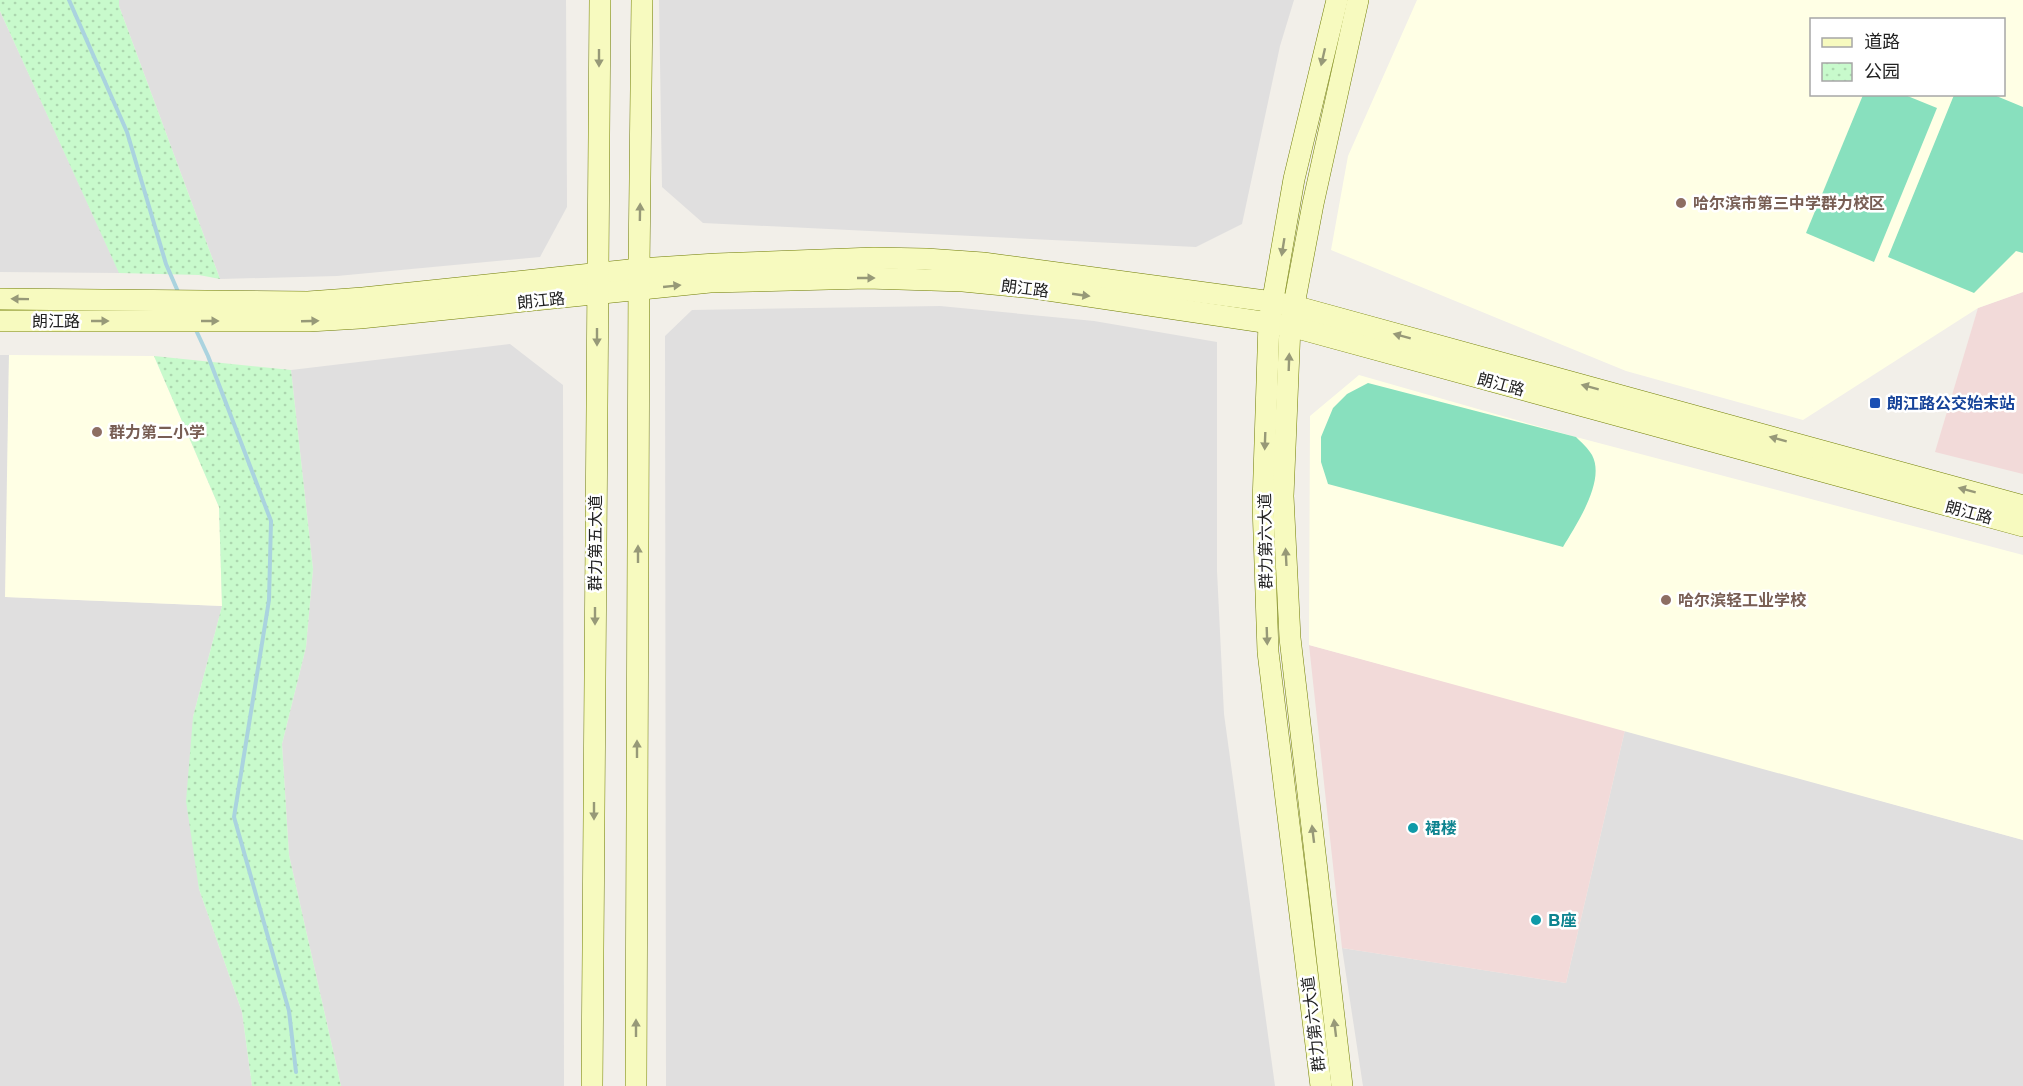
<svg xmlns="http://www.w3.org/2000/svg" width="2023" height="1086" font-family="Montserrat,'Noto Sans SC',sans-serif">
<defs>
<pattern id="park-dots" width="8" height="8" patternUnits="userSpaceOnUse" patternTransform="scale(1.5)"><rect width="8" height="8" fill="#c8facc"/><path d="M2 2h.1M6 6h.1" fill="none" stroke="#acd6af" stroke-width="1.8" stroke-linecap="round"/></pattern>
</defs>
<rect width="100%" height="100%" fill="#f2efe9"/>
<!-- residential -->
<g fill="#e0dfdf">
<polygon points="119,0 566,0 567,207 540,257 337,276 220,279 119,6"/>
<polygon points="659,0 1294,0 1280,46 1242,224 1196,247 703,223 662,187"/>
<polygon points="0,11 119,272 119,273 0,272"/>
<polygon points="940,306 1094,321 1217,342 1217,571 1224,714 1275,1086 666,1086 665,336 692,310"/>
<polygon points="510,344 563,385 564,1086 341,1086 289,855 282,744 306,647 313,569 291,370"/>
<polygon points="0,355 9,355 6,597 222,606 193,717 199,889 242,1012 252,1086 0,1086"/>
<polygon points="1625,730 2023,840 2023,1086 1363,1086 1342,948 1566,983"/>
</g>
<!-- commercial -->
<g fill="#f2dad9">
<polygon points="2023,292 2023,474 1935,452 1978,308"/>
<polygon points="1309,645 1625,730 1566,983 1342,948"/>
</g>
<!-- education -->
<g fill="#ffffe5" fill-rule="evenodd">
<path d="M1417,0H2023V292L1978,308L1803,420L1626,371L1331,250L1348,156ZM1812,20H2004V94H1812Z"/>
<polygon points="9,355 154,356 219,507 222,606 5,597"/>
<polygon points="1359,375 1576,437 2023,555 2023,840 1309,645 1310,416"/>
</g>
<!-- park -->
<g fill="url(#park-dots)">
<polygon points="0,0 119,0 119,6 220,279 199,275 119,273 0,11"/>
<polygon points="154,356 291,370 313,569 306,647 282,744 289,855 341,1086 252,1086 242,1012 199,889 186,801 193,717 222,606 219,507"/>
</g>
<!-- pitch -->
<g fill="#88e0be">
<polygon points="1863,95 1905,95 1937,108 1874,262 1806,233"/>
<polygon points="1954,95 1994,95 2023,107 2023,253 2016,251 1974,293 1888,257"/>
<path d="M1368,383L1576,437C1581,442 1588,448 1592,455C1606,481 1576,525 1563,547L1328,484L1321,462V437L1333,408L1347,394Z"/>
</g>
<g fill="none" stroke-linecap="round" stroke-linejoin="round">
<!-- stream -->
<g stroke="#aad3df" stroke-width="4">
<polyline points="69,0 127,132 166,264 179,294"/>
<polyline points="195,328 208,356 271,521 269,600 234,817 289,1011 296,1072"/>
</g>
<defs>
<g id="secondary">
<polyline points="0,299 308,302 363,298 639,269 716,264 874,258 926,259 983,263 1274,302 1294,306 2023,506"/>
<polyline points="0,321 309,321 360,318 710,282 867,278 963,281 1034,288 1290,326 2023,526"/>
<polyline points="592,1086 600,0"/>
<polyline points="636,1086 639,269 642,0"/>
<polyline points="1321,1086 1268,652 1263,504 1269,322 1294,179 1337,0"/>
<polyline points="1342,1086 1290,638 1283,496 1290,326 1313,204 1358,0"/>
</g>
</defs>
<!-- secondary casing -->
<use href="#secondary" stroke="#707d05" stroke-width="22"/>
<!-- secondary -->
<use href="#secondary" stroke="#f7fabf" stroke-width="21"/>
</g>
<!-- one-way arrows -->
<defs><path id="oneway-solid" d="M-6-.8H1V-3.2L6.5 0L1 3.2V.8H-6Z" transform="scale(1.5)"/></defs>
<g fill="#979978">
<use href="#oneway-solid" transform="translate(1323 57) rotate(103)"/>
<use href="#oneway-solid" transform="translate(599 58) rotate(90)"/>
<use href="#oneway-solid" transform="translate(640 212) rotate(-89)"/>
<use href="#oneway-solid" transform="translate(1283 247) rotate(99)"/>
<use href="#oneway-solid" transform="translate(866 278)"/>
<use href="#oneway-solid" transform="translate(672 286) rotate(-6)"/>
<use href="#oneway-solid" transform="translate(1081 295) rotate(8)"/>
<use href="#oneway-solid" transform="translate(20 299) rotate(-179)"/>
<use href="#oneway-solid" transform="translate(100 321)"/>
<use href="#oneway-solid" transform="translate(210 321)"/>
<use href="#oneway-solid" transform="translate(310 321) rotate(-2)"/>
<use href="#oneway-solid" transform="translate(1402 336) rotate(-165)"/>
<use href="#oneway-solid" transform="translate(597 337) rotate(90)"/>
<use href="#oneway-solid" transform="translate(1289 362) rotate(-88)"/>
<use href="#oneway-solid" transform="translate(1590 387) rotate(-165)"/>
<use href="#oneway-solid" transform="translate(1778 439) rotate(-165)"/>
<use href="#oneway-solid" transform="translate(1265 441) rotate(92)"/>
<use href="#oneway-solid" transform="translate(1967 490) rotate(-165)"/>
<use href="#oneway-solid" transform="translate(638 554) rotate(-90)"/>
<use href="#oneway-solid" transform="translate(1286 557) rotate(-93)"/>
<use href="#oneway-solid" transform="translate(595 616) rotate(90)"/>
<use href="#oneway-solid" transform="translate(1267 636) rotate(88)"/>
<use href="#oneway-solid" transform="translate(637 749) rotate(-90)"/>
<use href="#oneway-solid" transform="translate(594 811) rotate(90)"/>
<use href="#oneway-solid" transform="translate(1313 834) rotate(-97)"/>
<use href="#oneway-solid" transform="translate(636 1028) rotate(-90)"/>
<use href="#oneway-solid" transform="translate(1335 1028) rotate(-97)"/>
</g>
<!-- markers -->
<g fill="#8d6e63" stroke="#fff" stroke-width="2">
<circle cx="1681" cy="203" r="6"/>
<circle cx="97" cy="432" r="6"/>
<circle cx="1666" cy="600" r="6"/>
</g>
<rect fill="#1a4fb4" stroke="#fff" stroke-width="2" x="1869" y="397" width="12" height="12" rx="3"/>
<g fill="#0f9aa8" stroke="#fff" stroke-width="2">
<circle cx="1413" cy="828" r="6"/>
<circle cx="1536" cy="920" r="6"/>
</g>
<g text-anchor="middle" stroke-width="5" stroke-linejoin="round" paint-order="stroke">
<!-- education labels -->
<g font-size="16" font-weight="bold" fill="#785e54" stroke="#fff" text-anchor="start">
<text x="1693" y="209">哈尔滨市第三中学群力校区</text>
<text x="109" y="438">群力第二小学</text>
<text x="1678" y="606">哈尔滨轻工业学校</text>
</g>
<!-- street labels -->
<g font-size="16" fill="#222" stroke="#fff">
<text transform="translate(1025 288) rotate(7)" y="6">朗江路</text>
<text transform="translate(541 300) rotate(-6)" y="6">朗江路</text>
<text x="56" y="327">朗江路</text>
<text transform="translate(1501 384) rotate(15)" y="6">朗江路</text>
<text transform="translate(1969 512) rotate(15)" y="6">朗江路</text>
<text transform="translate(1265 541) rotate(-91)" y="6">群力第六大道</text>
<text transform="translate(595 543) rotate(-90)" y="6">群力第五大道</text>
<text transform="translate(1313 1024) rotate(-97)" y="6">群力第六大道</text>
</g>
<!-- transit labels -->
<g font-size="16" font-weight="bold" fill="#164399" stroke="#fff" text-anchor="start">
<text x="1887" y="409">朗江路公交始末站</text>
</g>
<!-- culture labels -->
<g font-size="16" font-weight="bold" fill="#0d838f" stroke="#fff" text-anchor="start">
<text x="1425" y="834">裙楼</text>
<text x="1548" y="926">B座</text>
</g>
</g>
<!-- legend -->
<rect x="1810" y="18" width="195" height="78" fill="#ffffff" stroke="#a7a7a7" stroke-width="1.5"/>
<rect x="1822" y="38" width="30" height="9" fill="#f7fabf" stroke="#a7a7a7" stroke-width="1.5"/>
<text x="1864" y="48" font-size="18" fill="#222222">道路</text>
<rect x="1822" y="63" width="30" height="18" fill="url(#park-dots)" stroke="#a7a7a7" stroke-width="1.5"/>
<text x="1864" y="78" font-size="18" fill="#222222">公园</text>
</svg>
